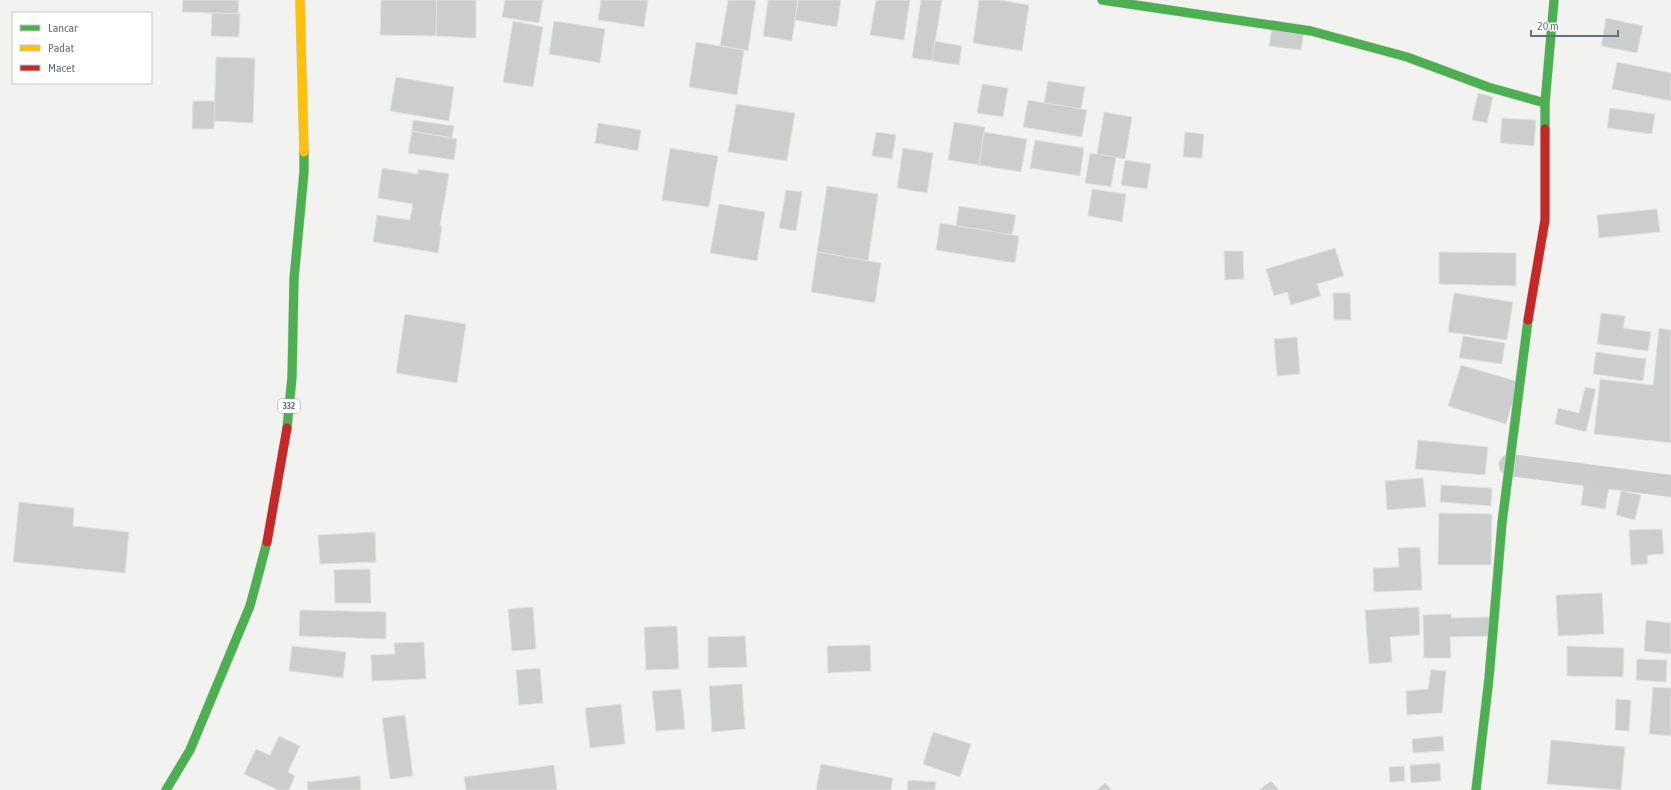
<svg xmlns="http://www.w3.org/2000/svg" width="1671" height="790" font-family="'Asap Condensed',sans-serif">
<rect width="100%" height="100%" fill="#f2f3f1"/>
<!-- building -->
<g fill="#cccdcd" stroke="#e2e2e1">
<polygon points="183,0 239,0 238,14 182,12"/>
<polygon points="381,0 437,0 436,36 380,35"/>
<polygon points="437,0 476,0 476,38 436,36"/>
<polygon points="505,0 543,0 539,23 502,17"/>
<polygon points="601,0 648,0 644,27 598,20"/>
<polygon points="728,0 756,0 748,51 720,46"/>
<polygon points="768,0 798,0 792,41 763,36"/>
<polygon points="798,0 841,0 837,27 795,20"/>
<polygon points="876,0 910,0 904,40 870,35"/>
<polygon points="921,0 942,0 932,61 912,58"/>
<polygon points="979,0 999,0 1029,5 1022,51 973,43"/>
<polygon points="212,13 240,14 239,37 211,36"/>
<polygon points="1606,18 1643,26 1637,53 1601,46"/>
<polygon points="513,21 543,27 533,87 503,82"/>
<polygon points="554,21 605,29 600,63 549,54"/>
<polygon points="1272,28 1304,32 1301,50 1269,46"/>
<polygon points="935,41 962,46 959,65 932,61"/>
<polygon points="696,42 744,50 737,95 689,87"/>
<polygon points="216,57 255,58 253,123 214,121"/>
<polygon points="1617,62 1671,73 1671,101 1612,89"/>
<polygon points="396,77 454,87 449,121 390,111"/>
<polygon points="1048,81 1085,87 1081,109 1044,103"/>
<polygon points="982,84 1008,88 1003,117 977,113"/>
<polygon points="1478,93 1493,97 1487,123 1472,120"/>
<polygon points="1028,100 1087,110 1082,137 1023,127"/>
<polygon points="193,101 215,101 214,129 192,129"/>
<polygon points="736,104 795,113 787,161 728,152"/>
<polygon points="1610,108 1655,114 1652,134 1607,128"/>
<polygon points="1104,112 1132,117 1125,159 1097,154"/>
<polygon points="1502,118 1536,120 1534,146 1500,143"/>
<polygon points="413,120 454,126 452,138 412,131"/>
<polygon points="954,122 985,127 979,165 948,160"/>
<polygon points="598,123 641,130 638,151 595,143"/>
<polygon points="412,131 457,139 454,160 408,153"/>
<polygon points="876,132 896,135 892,159 872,156"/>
<polygon points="984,132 1027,139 1021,172 979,165"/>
<polygon points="1185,132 1204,134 1202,158 1183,157"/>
<polygon points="1035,140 1084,148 1080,176 1030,168"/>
<polygon points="670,148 718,156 709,207 662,200"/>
<polygon points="903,148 933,153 927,193 897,188"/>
<polygon points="1090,153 1116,157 1111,187 1085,183"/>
<polygon points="1125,160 1151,164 1147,189 1121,185"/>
<polygon points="382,168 418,174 418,169 449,174 440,226 442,226 438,253 373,242 377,215 410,220 413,204 378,198"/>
<polygon points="827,186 878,194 868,261 817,252"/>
<polygon points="1092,189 1126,194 1122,222 1088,216"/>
<polygon points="786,190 802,192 796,231 779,228"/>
<polygon points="719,204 765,212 757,261 710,253"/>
<polygon points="959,206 1016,215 1012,235 956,226"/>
<polygon points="1657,209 1660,232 1599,238 1597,215"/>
<polygon points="940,223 1019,236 1015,263 936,250"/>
<polygon points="1335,248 1344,276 1317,284 1321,296 1291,305 1287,292 1274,296 1266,269"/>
<polygon points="1224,251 1243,251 1244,279 1225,280"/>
<polygon points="817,252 881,263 875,303 811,292"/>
<polygon points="1439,252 1516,253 1516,286 1439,284"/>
<polygon points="1333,293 1350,293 1351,320 1334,320"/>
<polygon points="1454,293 1513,302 1507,340 1448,332"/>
<polygon points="1601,313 1625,316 1623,328 1651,332 1648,351 1597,344"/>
<polygon points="405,314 466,324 457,383 396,373"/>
<polygon points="1659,328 1671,330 1671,443 1594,434 1600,379 1653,385"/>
<polygon points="1463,336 1505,343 1502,364 1459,358"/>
<polygon points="1297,337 1300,374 1277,376 1274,339"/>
<polygon points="1596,352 1646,359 1643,381 1593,374"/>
<polygon points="1461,365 1519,382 1506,424 1448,406"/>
<polygon points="1585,387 1596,389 1586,432 1555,424 1558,408 1579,413"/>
<polygon points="1418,440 1488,447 1485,475 1415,469"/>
<polygon points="1423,478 1426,507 1387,510 1385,481"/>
<polygon points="1584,483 1609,487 1605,509 1581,505"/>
<polygon points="1441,485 1492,488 1491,506 1440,502"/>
<polygon points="1621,491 1641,495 1635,520 1616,515"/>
<polygon points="19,502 74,508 73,526 129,532 125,573 13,562"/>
<polygon points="1439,513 1492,514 1491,565 1438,565"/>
<polygon points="1662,529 1664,554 1647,555 1648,564 1631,565 1629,530"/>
<polygon points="375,532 376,562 320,564 318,535"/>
<polygon points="1420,547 1422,590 1374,592 1373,568 1399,567 1398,548"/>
<polygon points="370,569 371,603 335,603 334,570"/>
<polygon points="1602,593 1604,634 1558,636 1556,595"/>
<polygon points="533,607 536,649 512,651 508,609"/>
<polygon points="1419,607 1420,635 1390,637 1392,662 1369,664 1365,610"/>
<polygon points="300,610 386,612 386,639 299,636"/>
<polygon points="1451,614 1451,618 1490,617 1491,636 1450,637 1451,658 1424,658 1423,615"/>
<polygon points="1646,620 1671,623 1671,654 1644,651"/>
<polygon points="677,626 679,669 646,670 644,627"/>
<polygon points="745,636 747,667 708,668 708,637"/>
<polygon points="424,642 426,679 372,681 371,655 395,654 394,643"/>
<polygon points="870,645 871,671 828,673 827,646"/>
<polygon points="292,646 346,652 343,678 289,671"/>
<polygon points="1567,646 1624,648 1623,677 1567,676"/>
<polygon points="1637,659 1667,660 1666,682 1636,680"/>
<polygon points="540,668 543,703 519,705 516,670"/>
<polygon points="1431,670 1446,671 1442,713 1407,715 1406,691 1428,689"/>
<polygon points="742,684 745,729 712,732 709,686"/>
<polygon points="1653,687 1671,688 1671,736 1649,734"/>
<polygon points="681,689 685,729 656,731 652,691"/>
<polygon points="1616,699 1631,700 1629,731 1615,730"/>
<polygon points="621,704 625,744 590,748 585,708"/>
<polygon points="405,715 413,776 390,779 382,718"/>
<polygon points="933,732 971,744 960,777 923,764"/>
<polygon points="279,736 300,746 288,772 295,776 289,790 278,790 244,774 256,749 270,755"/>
<polygon points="1443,736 1444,751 1413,753 1412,739"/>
<polygon points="1551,740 1625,747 1621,790 1547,784"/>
<polygon points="1440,763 1441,781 1411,783 1410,765"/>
<polygon points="821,764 893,778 891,790 816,790"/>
<polygon points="554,765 557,790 466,790 464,777"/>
<polygon points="1404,766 1405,781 1390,782 1389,767"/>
<polygon points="360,776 361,790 308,790 307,782"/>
<polygon points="908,780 936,782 935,790 907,790"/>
<polygon points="1271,781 1279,790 1259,790"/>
<polygon points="1105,783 1112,790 1097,790"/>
</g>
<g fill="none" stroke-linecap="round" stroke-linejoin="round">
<defs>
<g id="fast">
<polyline points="1102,0 1311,31 1407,57 1488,87 1545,103"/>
<polyline points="1545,129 1545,103 1554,0"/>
<polyline points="287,428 292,377 294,279 304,172 304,152"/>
<polyline points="166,790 190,750 250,606 267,542"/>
<polyline points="1476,790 1489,678 1502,523 1528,320"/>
</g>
<polyline id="slow" points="300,0 304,152"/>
<g id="jam">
<polyline points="1528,320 1545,220 1545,129"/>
<polyline points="267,542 287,428"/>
</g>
</defs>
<!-- fast casing -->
<use href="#fast" stroke="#cecfcf" stroke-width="10"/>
<!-- slow casing -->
<use href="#slow" stroke="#cecfcf" stroke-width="10"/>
<!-- jam casing -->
<use href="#jam" stroke="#cecfcf" stroke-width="10"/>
<!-- street -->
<polyline stroke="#cbcccc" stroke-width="22" points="1510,465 1671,486"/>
<!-- fast -->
<use href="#fast" stroke="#4caf50" stroke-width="9"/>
<!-- slow -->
<use href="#slow" stroke="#ffc107" stroke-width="9"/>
<!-- jam -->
<use href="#jam" stroke="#c62828" stroke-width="9"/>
</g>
<g text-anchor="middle" stroke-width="4" stroke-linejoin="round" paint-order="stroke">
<!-- shield labels -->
<rect fill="#fff" stroke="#939ca5" stroke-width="1" x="278" y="399" width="22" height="14" rx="3"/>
<g font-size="9" font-weight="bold" fill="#65717f">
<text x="289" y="409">332</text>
</g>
</g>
<!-- legend -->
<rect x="12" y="12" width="140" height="72" fill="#ffffff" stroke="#c1c6cc"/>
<rect x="20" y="25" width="20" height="6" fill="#4caf50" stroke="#c1c6cc"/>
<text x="48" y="32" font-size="12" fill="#65717f">Lancar</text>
<rect x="20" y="45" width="20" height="6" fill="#ffc107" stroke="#c1c6cc"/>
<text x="48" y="52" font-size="12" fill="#65717f">Padat</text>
<rect x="20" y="65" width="20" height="6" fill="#c62828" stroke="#c1c6cc"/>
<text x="48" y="72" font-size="12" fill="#65717f">Macet</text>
<!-- scale -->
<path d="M1531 30v6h87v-6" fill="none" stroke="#65717f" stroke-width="2"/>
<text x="1537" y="30" font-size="12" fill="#65717f" stroke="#ffffff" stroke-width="3" paint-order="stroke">20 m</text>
</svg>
